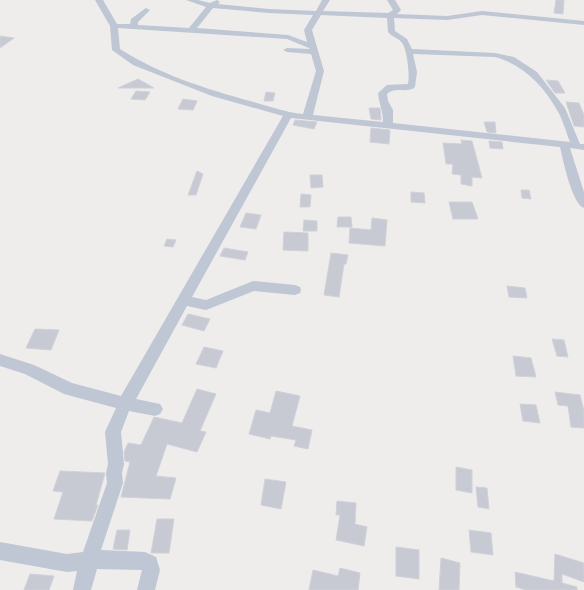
<svg xmlns="http://www.w3.org/2000/svg" width="584" height="590" font-family="Mulish,sans-serif">
<rect width="100%" height="100%" fill="#efecec"/>
<!-- building -->
<g fill="#c7cad3" stroke="#d0d1d9">
<polygon points="556,0 564,0 563,14 554,13"/>
<polygon points="0,36 14,38 0,48"/>
<polygon points="138,79 154,88 118,88"/>
<polygon points="546,80 558,81 565,93 555,93"/>
<polygon points="136,91 150,92 145,100 131,99"/>
<polygon points="266,92 275,93 273,101 264,101"/>
<polygon points="183,99 197,101 193,110 178,109"/>
<polygon points="566,102 579,103 584,115 584,127 574,126"/>
<polygon points="369,108 380,108 381,120 371,119"/>
<polygon points="295,120 317,122 314,129 293,125"/>
<polygon points="484,122 495,122 496,133 487,132"/>
<polygon points="371,128 390,130 389,144 370,142"/>
<polygon points="461,140 472,141 482,178 472,177 472,186 461,184 461,175 452,174 453,164 446,164 443,143 462,144"/>
<polygon points="489,141 502,142 503,149 490,148"/>
<polygon points="197,171 203,174 196,195 188,195"/>
<polygon points="310,175 322,175 323,187 311,188"/>
<polygon points="521,190 529,190 531,199 522,198"/>
<polygon points="411,192 424,193 425,203 411,202"/>
<polygon points="301,194 311,195 310,207 300,207"/>
<polygon points="449,202 472,202 478,219 453,219"/>
<polygon points="246,213 261,215 256,229 240,227"/>
<polygon points="338,217 351,217 352,227 337,227"/>
<polygon points="372,218 387,220 385,246 349,243 350,228 371,230"/>
<polygon points="304,220 317,221 317,231 303,231"/>
<polygon points="284,232 308,233 308,251 283,250"/>
<polygon points="167,239 176,240 173,247 164,246"/>
<polygon points="224,248 248,252 245,260 220,256"/>
<polygon points="331,253 348,255 346,264 344,264 339,297 324,295"/>
<polygon points="507,286 525,288 527,298 509,297"/>
<polygon points="188,314 210,319 204,331 182,325"/>
<polygon points="35,329 59,330 51,350 26,348"/>
<polygon points="552,339 564,340 568,357 557,356"/>
<polygon points="204,347 223,351 216,368 196,364"/>
<polygon points="513,356 531,358 536,377 516,376"/>
<polygon points="197,389 216,394 200,431 206,432 197,452 167,444 156,476 176,478 170,499 121,497 130,462 125,461 124,452 128,443 141,445 154,417 182,423"/>
<polygon points="276,391 300,396 292,426 312,430 308,449 294,446 296,440 271,436 270,439 249,434 256,410 270,413"/>
<polygon points="555,392 580,395 584,411 584,428 571,427 568,406 558,405"/>
<polygon points="520,404 536,405 540,423 523,421"/>
<polygon points="456,467 472,470 472,493 456,490"/>
<polygon points="60,471 105,473 96,505 98,505 92,521 54,519 63,492 53,491"/>
<polygon points="265,479 286,482 281,509 261,505"/>
<polygon points="476,487 487,488 489,509 478,507"/>
<polygon points="337,501 356,503 355,524 367,527 364,546 336,540 340,515 336,515"/>
<polygon points="157,519 174,519 169,553 151,553"/>
<polygon points="117,530 130,530 127,550 113,549"/>
<polygon points="469,530 491,533 493,555 471,552"/>
<polygon points="396,547 419,550 419,579 396,576"/>
<polygon points="555,554 584,563 584,582 562,574 562,583 577,587 577,590 526,590 516,587 515,572 554,581"/>
<polygon points="441,558 460,563 459,590 439,590"/>
<polygon points="340,568 360,573 358,590 309,590 313,570 338,576"/>
<polygon points="30,574 54,576 49,590 24,590"/>
</g>
<g fill="none" stroke-linecap="round" stroke-linejoin="round">
<!-- minor -->
<path fill="#bec7d3" fill-rule="evenodd" d="M95,0H103L117,24H130L131,19L146,8L150,10L138,22V25L189,28L206,7L186,0H198L210,3L217,0L220,2L218,4L269,9L316,11L322,0H330L323,11L388,13L393,10L387,0H395L401,10L397,14L447,16L482,11L584,21V25L482,15L447,20L394,18L395,31L407,39L412,49L495,53L514,57L537,72L565,108L580,144H584V150L570,148L584,192V208C572,204 563,160 560,147L291,118L192,297L206,300L253,281L295,285L300,287L301,290L300,293L295,295L254,291L206,310L187,306L136,399L160,404L163,409L160,414L155,416L129,411L121,432L124,464L122,473L123,483L101,550L145,552L156,557L160,570L155,590H137L142,570L97,569L91,590H73L77,571L67,572L0,560V542L67,554L83,552L107,483L106,473L108,464L105,432L116,408L64,394L25,374L0,366V354L34,365L72,383L121,396L283,116L212,96L133,65L112,50L110,26ZM213,8L269,13L313,15L304,30L307,42L288,35L197,28ZM321,15L387,18L388,32C392,37 399,38 403,44C407,52 410,75 408,84L387,85L378,93C379,104 383,110 383,122L313,115L324,71L312,30ZM118,28L287,39L309,48L310,49L287,48L283,50L287,52L311,54L316,71L303,114C285,112 268,106 250,101C206,89 159,74 120,49ZM413,54L495,57C522,64 544,86 557,110C563,120 566,132 570,142L393,123V110L388,101L387,94C396,86 408,94 415,87L417,72Z"/>
</g>
</svg>
